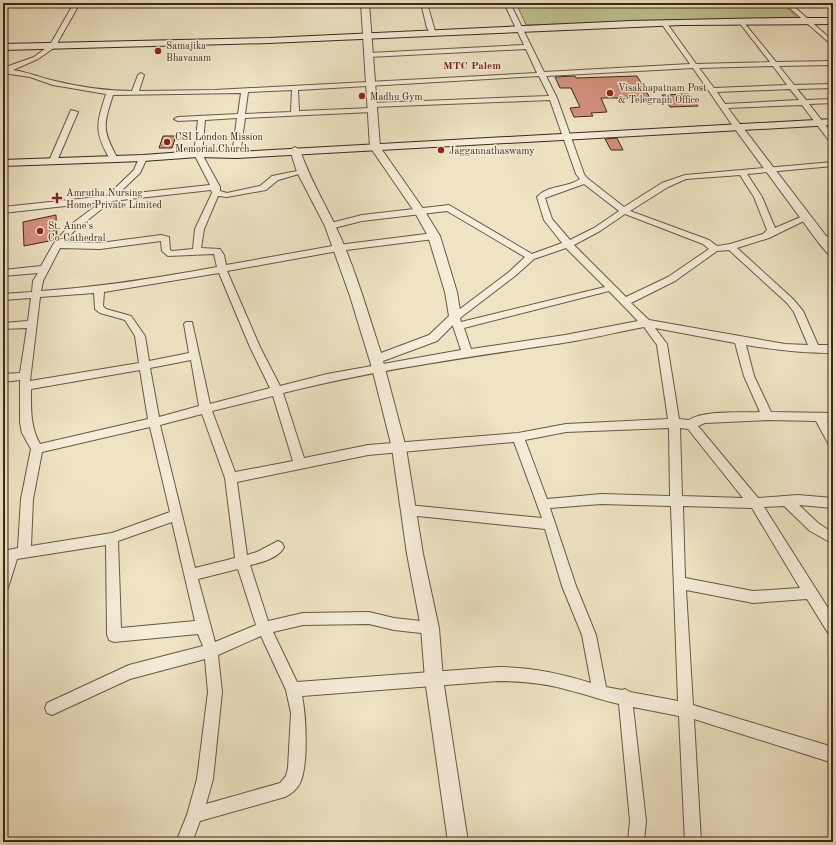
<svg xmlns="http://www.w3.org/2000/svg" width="836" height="845" font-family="'Old Standard TT',serif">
<rect width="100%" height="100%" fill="#eee4c4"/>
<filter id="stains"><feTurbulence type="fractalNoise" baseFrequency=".005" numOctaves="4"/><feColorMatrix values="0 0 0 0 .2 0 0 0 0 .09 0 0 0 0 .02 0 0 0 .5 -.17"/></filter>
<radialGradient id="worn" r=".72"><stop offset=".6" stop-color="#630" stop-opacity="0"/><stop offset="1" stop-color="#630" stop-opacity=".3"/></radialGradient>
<!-- green -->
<polygon fill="#bfc290" stroke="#7e7654" points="516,3 782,3 798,18 526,25"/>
<!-- building -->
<g fill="#d4917e" stroke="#3d2917">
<polygon points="575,76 576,78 637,76 650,98 601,98 607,112 591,113 593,116 574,117 570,108 580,107 571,88 560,88 555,77"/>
<polygon points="689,94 698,106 670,107 662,95"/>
<polygon points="163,136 176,136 172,148 159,148"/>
<polygon points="617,138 623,150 611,150 605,139"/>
<polygon points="56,215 57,237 54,240 24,246 23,222"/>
</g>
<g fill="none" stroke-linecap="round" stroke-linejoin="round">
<defs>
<g id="minor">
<path d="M74,3H80L55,47L38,59L13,70C28,72 41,78 55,81C80,87 106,91 132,91L138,75L141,73L144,75L139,91L215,90L537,73L526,49L369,57L366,55L369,53L524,45L504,3H510L544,72L690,64L661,23L664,21L666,22L696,64L770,62L738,21L741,19L776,62L833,61V65L779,66L794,85L833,84V88L797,89L806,100L833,99V103L809,104L833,135V142H830L802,105L728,108L742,127L735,129L693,68L546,76L557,98L584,174L587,178L624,207L662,183L685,175L833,162V166L747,174L762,197L775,228L803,216L806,215L810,218L769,238L737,248L793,299L803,311L818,345H833V353C802,353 776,350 746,345L754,376L771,412L833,413V421H827L833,432V446L829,445L816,421L767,420L705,423L698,426L758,498L798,495L833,498V508L799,505L818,523L833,533V544L810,531L784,506L764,507L833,616V634L828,633L807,599L753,603L686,590L693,705L833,747V763L694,719L701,842H685L679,716L633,707L646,821L644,842H628L630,821L619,704C601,700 585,694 568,690C546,683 521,681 498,681L302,696C306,715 309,768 299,785C296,790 291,794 285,797L200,821L192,842H176L187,815L197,779L208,692L205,659L130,679L52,715L47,713L45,708L47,703L129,665L203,646L198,634L114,642L109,640L107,635L106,545L17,559L8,588L3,590C3,576 2,563 8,550L18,548L21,499L31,449L22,433L20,423V380L3,382V374L20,373L27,328L3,329V323L28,321L31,298L3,300V294L32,292L33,281L38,273L3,276V270L41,266L54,243L69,226L101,202L3,213V207L107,196L134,170L139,158L143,156L147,158L140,173L117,195L210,185L194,154L198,120L178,121L174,119L178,117L238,114L241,93L113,95C103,126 102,130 118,159L111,161C94,132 96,125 106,94L53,85L30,77L3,73V68L34,57L50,45ZM773,66L787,85L714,88L699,68ZM539,76L549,96L372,103L368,105L372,107L550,100L576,174L580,179C567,188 547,185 537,197L544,220L562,243L532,254L449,205L362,215L327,224L326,226L330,229L362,221L447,211L525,257L509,272L452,315L450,317L461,350L327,374L280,386L260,347L227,271L338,251L434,239L438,236L434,233L338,245L226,265L224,255L220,249L201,248L204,229L218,196L227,197L266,190L278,180L306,172L302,170L272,176L260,186L227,193L220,191V187L202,154L205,120L237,118L232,155L236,157L240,155L245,118L372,112L376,110L372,108L299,111L298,90ZM790,89L799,100L725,104L717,92ZM292,90L291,112L245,114L248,92ZM740,175L754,197L767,230L763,234L730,244L717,246L709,240L630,211L668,187L686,179ZM584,184L619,211L594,228L570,240L552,219L545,198ZM211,190L212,193L195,229L193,249L172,251L170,250L169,237L161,235L100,243L64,242L75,230L112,201ZM625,214L703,244L709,249L668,277L626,297L574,245L600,231ZM161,241L162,251L168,256L214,254L217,267C157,278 102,287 41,291L43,281L60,248L100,249ZM566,248L605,287L461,322L460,318L515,276L534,259ZM729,250L787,303L794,312L808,345L785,344L649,320L631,303L675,281L717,251ZM219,273L250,347L270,388L210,404L192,322H186L184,324L189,353L149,361L145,336L131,316L106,309L103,306L104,292ZM609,291L638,321L565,335L471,349L464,328ZM94,293L95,309L100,313L125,320L135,336L139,363L30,381L40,297ZM644,327L657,345L668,419L566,424L518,433L368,445L304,458L283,393C375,370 469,357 563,343C590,339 617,332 644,327ZM655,328L735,343L744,376L760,412C741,413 704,410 689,420L679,419L667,344ZM191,360L199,406L159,417L150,368ZM140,370L148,419L40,444C30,426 31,409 31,389ZM273,396L293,461L235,472L212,411ZM202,414L225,478L235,558L195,568L160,425ZM150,427L170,512L112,533L31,546L33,499L42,452ZM669,428L670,496L601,494L547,499L525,440L566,432ZM680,428L688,429L743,498L682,496ZM514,442L542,518L408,505L404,506L402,510L404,514L408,515L545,529L562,586L582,635L591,683C560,673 530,667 498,667L297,682L273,632L303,625L369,624L394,630L430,634L435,633L437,628L435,623L430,622L394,618L369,612L303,613L268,621L250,565C260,563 279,558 284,547L282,543L278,541L257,552L247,555L237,482L368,455ZM601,504L671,506L678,701L630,692L625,689L622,690L606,687L596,635L576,586L550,508ZM683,506L752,508L800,588L753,591L685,578ZM172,522L195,621L121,628L118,541ZM238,569L256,625L215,642L198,579ZM261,636L286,690L291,713L288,768L286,776L280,783L206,804L213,779L222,692L218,655Z"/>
<polygon points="421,3 427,3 436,35 432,35 427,28"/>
<polygon points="784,3 790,3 833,41 833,46"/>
<polygon points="71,110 78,112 57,161 50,163 49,161"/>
<polygon points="833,235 833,241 822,243 818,240 819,238"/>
</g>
<g id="tertiary">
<path d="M361,3H369L380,147L424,210L440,236L457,292L461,317L437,341L383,361L406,448L423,554L439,628L443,679L468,842H448L425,679L421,628L407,554L392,448L372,368L350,296L325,226L297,172L290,150L295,147L300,150C309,177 323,200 335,225C354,265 367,310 381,353L429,335L449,316L445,292L428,236L414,211L370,147Z"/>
<polygon points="738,124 741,125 833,245 833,256 829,255 818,242 735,129 735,125"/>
</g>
<g id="secondary">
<polygon points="782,18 833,18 833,24 681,25 269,43 3,50 3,44 269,38 630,21"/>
<polygon points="833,119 833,125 236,158 198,157 143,161 3,166 3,160 143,155 198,151 236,152"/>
</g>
</defs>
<!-- minor casing -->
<use href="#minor" stroke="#695842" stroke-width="2"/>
<!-- tertiary casing -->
<use href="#tertiary" stroke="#695842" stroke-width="2"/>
<!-- secondary casing -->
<use href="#secondary" stroke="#3d2917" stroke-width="2"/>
<!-- minor -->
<use href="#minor" fill="#f4edd9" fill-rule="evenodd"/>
<!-- tertiary -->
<use href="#tertiary" fill="#f4edd9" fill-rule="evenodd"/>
<!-- secondary -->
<use href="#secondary" fill="#f4edd9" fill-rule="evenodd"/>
</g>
<!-- markers -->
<g fill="#8f2418" stroke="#f4edd9" stroke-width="1.5">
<circle cx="158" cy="51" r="4"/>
<circle cx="610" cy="93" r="4"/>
<circle cx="362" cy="96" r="4"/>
<circle cx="167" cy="142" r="4"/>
<circle cx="441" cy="150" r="4"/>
<path d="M55 192h4v4h4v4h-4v4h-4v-4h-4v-4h4z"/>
<circle cx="40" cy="231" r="4"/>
</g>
<g text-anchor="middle" stroke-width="3" stroke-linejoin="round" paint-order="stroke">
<!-- far-poi labels -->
<g font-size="10" fill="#3d2917" stroke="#f4edd9" text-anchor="start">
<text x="166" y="49">Samajika<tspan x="166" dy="12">Bhavanam</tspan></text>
<text x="618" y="91">Visakhapatnam Post<tspan x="618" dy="12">&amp; Telegraph Office</tspan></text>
<text x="370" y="100">Madhu Gym</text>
<text x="175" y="140">CSI London Mission<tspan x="175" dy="12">Memorial Church</tspan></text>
<text x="449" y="154">Jaggannathaswamy</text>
<text x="66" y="196">Amrutha Nursing<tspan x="66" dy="12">Home Private Limited</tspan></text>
<text x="48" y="229">St. Anne's<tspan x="48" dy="12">Co-Cathedral</tspan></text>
</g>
<!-- far-neighbourhood labels -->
<g font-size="11" font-weight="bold" fill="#7a1f14" stroke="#f4edd9">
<text x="472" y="69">MTC Palem</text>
</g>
</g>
<!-- margin -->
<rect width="836" height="845" fill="none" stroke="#eee4c4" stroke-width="16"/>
<rect x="4" y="4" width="828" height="837" fill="none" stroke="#3d2917" stroke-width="2"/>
<rect x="8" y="8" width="820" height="829" fill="none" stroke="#3d2917"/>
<rect width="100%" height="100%" filter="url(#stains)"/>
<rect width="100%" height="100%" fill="url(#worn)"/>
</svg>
